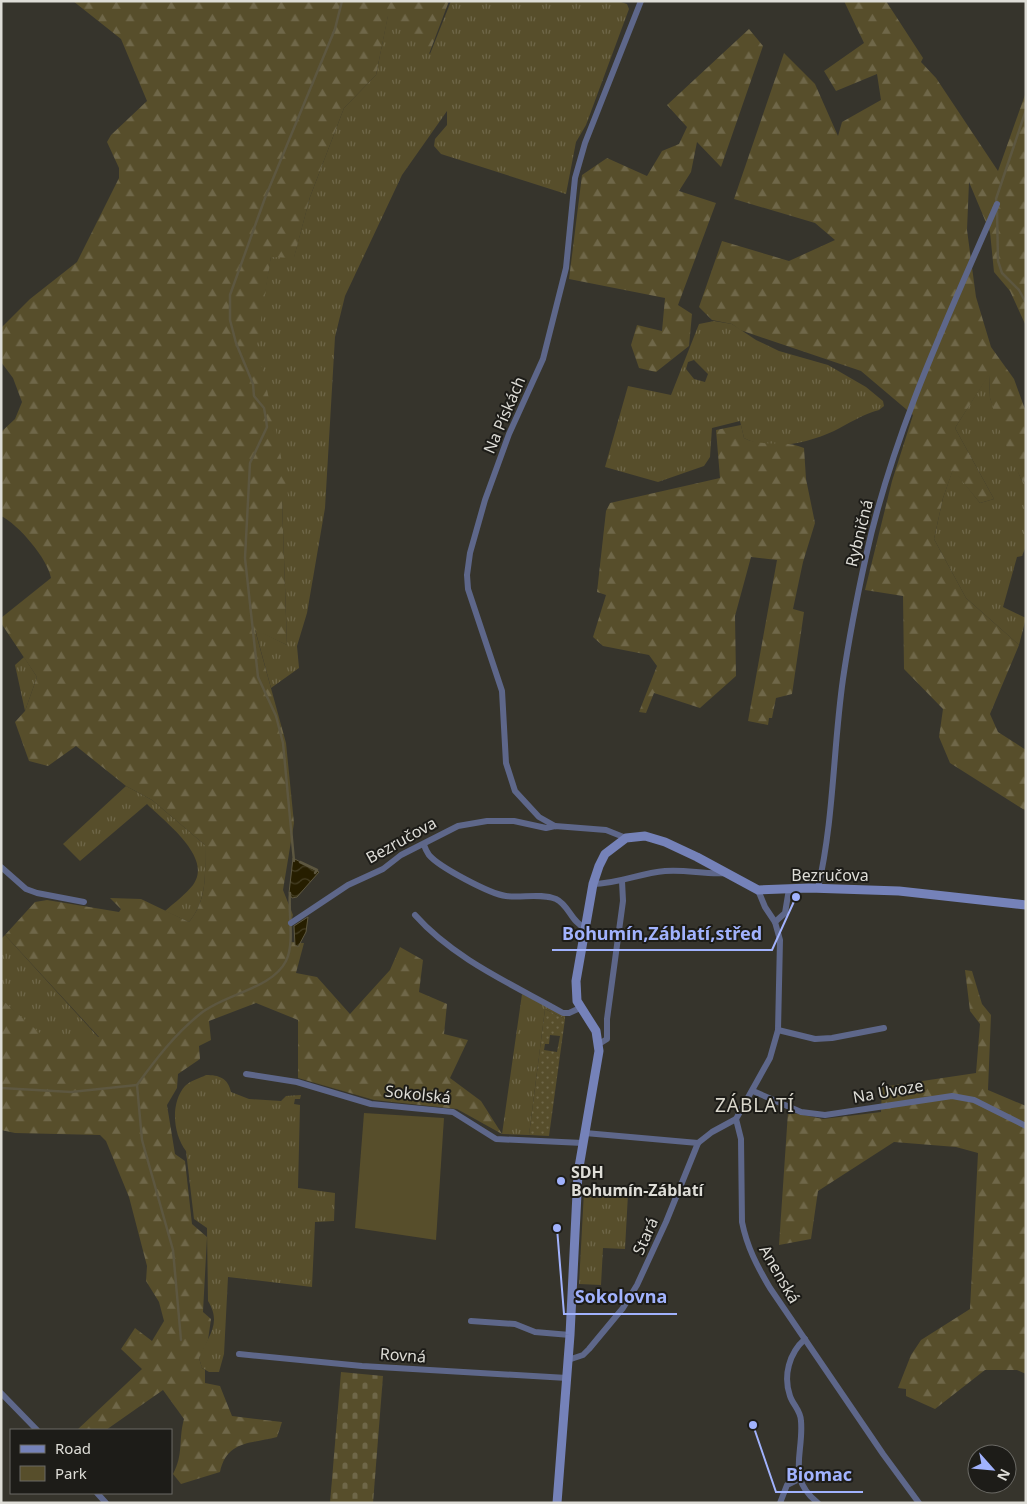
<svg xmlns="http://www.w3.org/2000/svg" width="1027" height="1504" font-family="'Noto Sans',sans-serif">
<defs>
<pattern id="grass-tufts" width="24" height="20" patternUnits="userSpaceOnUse" patternTransform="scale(1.25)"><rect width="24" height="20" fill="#574e2b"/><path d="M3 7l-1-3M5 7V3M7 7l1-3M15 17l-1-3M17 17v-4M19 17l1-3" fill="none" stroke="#6f6749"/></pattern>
<pattern id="forest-firs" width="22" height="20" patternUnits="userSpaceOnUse" patternTransform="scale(1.25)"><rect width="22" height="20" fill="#574e2b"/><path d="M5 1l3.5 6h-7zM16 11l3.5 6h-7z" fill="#6f6749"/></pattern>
<pattern id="cemetery-stones" width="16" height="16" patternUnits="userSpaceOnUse" patternTransform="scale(1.25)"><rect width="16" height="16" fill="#574e2b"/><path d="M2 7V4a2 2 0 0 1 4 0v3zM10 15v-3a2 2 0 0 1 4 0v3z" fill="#6f6749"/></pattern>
<pattern id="garden-dots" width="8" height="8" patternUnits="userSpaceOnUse" patternTransform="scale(1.25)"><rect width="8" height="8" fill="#574e2b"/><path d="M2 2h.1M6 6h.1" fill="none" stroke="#6f6749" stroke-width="1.8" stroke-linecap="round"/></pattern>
<pattern id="water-waves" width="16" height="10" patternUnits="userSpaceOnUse" patternTransform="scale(1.25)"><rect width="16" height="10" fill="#261e00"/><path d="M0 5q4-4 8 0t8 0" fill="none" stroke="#453e24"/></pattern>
</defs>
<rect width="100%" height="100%" fill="#36342c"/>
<!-- grass -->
<g fill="url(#grass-tufts)" fill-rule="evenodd">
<polygon points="451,1 618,1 627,4 629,9 586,125 576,142 566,194 441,154 434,146 435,139 447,125 447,111 402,175 345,296 335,337 325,508 307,613 297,646 299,668 271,688 255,629 287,645 282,500 288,501 256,344 271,256 294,257 310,197 344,108 376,75 388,15 430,54"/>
<path d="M714,321L732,324L756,340L779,351L828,365L866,387L883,401L884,406L879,410C863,414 848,424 834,431C808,443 770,452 744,438L740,421L712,428L710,457L704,466L658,482L605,467L628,386L671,395L699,324ZM694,360L708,374L705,382L694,379L686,369L688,362Z"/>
<polygon points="989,374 990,398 1021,479 1026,483 1026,546 1022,556 1017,557 1003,607 1026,618 1019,645 966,598 934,539 943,498 953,469 980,503 994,499 955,428"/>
<polygon points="24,657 37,677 25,711 15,665"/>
<path d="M126,786L152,800L205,845C205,873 208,899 189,922L165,911C174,903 186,894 193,885C214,858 164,821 147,804L80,861L63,844Z"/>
<polygon points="5,935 99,1038 40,1035 1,999 1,939"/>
<polygon points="522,994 565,1015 565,1019 545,1009 529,1135 502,1134"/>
<path d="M206,1075C219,1075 228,1078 231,1092L249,1099L281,1101L286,1096L301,1095L300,1099H295L294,1104L300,1105L298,1188L335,1193L334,1221L315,1222L312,1287L228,1277L224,1354L219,1372H209L202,1368L199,1358C206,1338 223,1325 208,1301L207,1228L194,1219L186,1151C173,1134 170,1103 185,1086C190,1081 200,1078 206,1075Z"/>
<polygon points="584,1191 628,1194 625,1249 603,1248 601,1285 579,1284"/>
</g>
<!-- forest -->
<g fill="url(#forest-firs)">
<path d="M73,1H449L429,54L388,16L376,75L344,108L310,197L294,258L271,257L257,345L277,435L289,501H282L287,645L255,630L286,743L294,823L283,890L293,915L291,922L290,942L304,943L296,973L317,977L350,1014L390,970L400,947L423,960L419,992L447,1004L444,1034L468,1040L450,1078L481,1101L502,1134L457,1109L374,1100L298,1078V1020L256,1003L209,1021L211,1040L199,1046L200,1059L178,1074L177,1088L167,1105L175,1154L185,1161L192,1224L207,1237L203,1312L211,1319L208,1340L199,1358L202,1368L205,1370V1383L220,1386L232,1416L282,1422L277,1437C251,1444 227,1440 220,1472L181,1484L173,1474C184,1453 178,1441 184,1419L163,1390L106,1430H77L142,1369L121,1349L135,1328L152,1341L164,1321L159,1302L146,1281L147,1266L129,1197L106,1141L100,1135L15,1133L1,1130V999L41,1034L99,1037L5,935L35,902L47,900L119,912L121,909L110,898L141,899L189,922C208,899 205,873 205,845L152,800L126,786L76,746L48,766L29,761L15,722L25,711L37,677L1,623V618L51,578C48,559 18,524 1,516V432L15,419L22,402L13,378L1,362V328L30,299L77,262L119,178V168L107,142L111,135L147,101L121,39Z"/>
<polygon points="844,1 886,1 923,58 921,62 936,78 998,171 1026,92 1026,326 1010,291 994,272 990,232 969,182 967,230 976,297 991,347 1014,379 1026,412 1026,483 1021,479 1001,434 990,398 989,375 955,428 994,499 980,503 953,470 943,498 934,539 966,598 1019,645 990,714 998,732 1026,750 1026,811 950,763 939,737 943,709 904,669 903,596 865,590 892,481 913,415 861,371 740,330 732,324 712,320 699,307 722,241 789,261 835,240 815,223 734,199 784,53 815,84 838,136 842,122 881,100 877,74 836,91 824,71 864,43"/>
<polygon points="749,29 763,46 721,167 697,142 691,172 679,191 716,203 678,305 692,314 689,346 656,372 639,368 631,345 637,325 662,331 665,298 569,279 582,175 607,158 647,176 662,151 679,144 687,127 667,105"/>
<path d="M741,425L744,438C763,448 785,439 804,448L806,479L815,523L803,562L793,609L804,612L792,694L776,698L772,718H769L768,725L748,721L777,560L751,557L735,616L736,676L700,708L654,693L646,713L639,712L657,666L649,655L603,646L593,637L606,595L597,592L606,511L610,503L720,478L716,430Z"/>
<polygon points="965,970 972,971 982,1004 991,1015 988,1090 1026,1106 1026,1374 1017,1370 985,1370 935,1409 906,1396 906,1389 898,1388 911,1355 921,1340 970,1309 978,1153 956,1147 894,1142 818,1191 811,1239 779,1245 788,1112 823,1119 881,1112 882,1087 976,1073 980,1024 970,1011"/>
</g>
<!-- cemetery -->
<polygon fill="url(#cemetery-stones)" points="341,1372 383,1376 373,1503 330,1503"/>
<!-- park -->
<polygon fill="#574e2b" points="364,1113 444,1118 436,1240 355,1228"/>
<!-- garden -->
<path fill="url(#garden-dots)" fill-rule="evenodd" d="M545,1009L565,1019L549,1136L529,1135ZM550,1035L560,1036L557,1052L544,1050L545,1044H549Z"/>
<!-- water -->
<g fill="url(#water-waves)" stroke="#5d5740">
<polygon points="293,858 319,872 297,897 292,898 289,893"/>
<polygon points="308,917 306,932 298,947 295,945 294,926"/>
</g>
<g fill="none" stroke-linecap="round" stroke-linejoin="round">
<!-- stream -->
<g stroke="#5d5740" stroke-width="2.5">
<polyline points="997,204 996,199 1026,110"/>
<polyline points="997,209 998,261 1002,273 1019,290 1026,303"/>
<polyline points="294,861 283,743 276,716 258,677 245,558 250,463 267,427 266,419 264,408 254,396 253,384 236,343 230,320 230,295 265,198 335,29 342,1"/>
<polyline points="300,862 317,870 315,873"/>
<polyline points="1,1088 71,1092 137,1085"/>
<path d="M181,1340L173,1250L142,1140L137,1085C156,1059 175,1034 200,1014C224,994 272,989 286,961C295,943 288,913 290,893"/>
</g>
<!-- street -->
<g stroke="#5e678a" stroke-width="6">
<polyline points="555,826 539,817 515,791 506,763 502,691 468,589 467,575 470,553 485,500 509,434 543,359 566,268 575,178 585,143 641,1"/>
<path d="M424,845C425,848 427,852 429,855C439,867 490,894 506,896C522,898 541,893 556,899C569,905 571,922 585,928"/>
<polyline points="1,867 26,889 37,893 84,902"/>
<path d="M593,884C618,884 640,873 665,871C686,869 706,875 726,873"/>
<path d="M818,888C834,819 833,749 843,679C849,638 857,597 866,556C893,433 947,319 997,204"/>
<path d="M758,890L765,907L775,922L780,940L778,1030L770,1058L736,1119L741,1139L742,1222C747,1247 757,1266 770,1288L883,1454L919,1503"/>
<path d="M415,915C454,959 512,984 563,1013H569L580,1008"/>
<polyline points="775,922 785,913 789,889"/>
<polyline points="291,923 348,885 383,869 401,855 458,826 487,821 514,821 546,828 555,826 606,830 626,838"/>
<polyline points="778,1030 815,1039 832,1038 884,1028"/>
<polyline points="599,1044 607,1039 607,1019 623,901 622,881"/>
<polyline points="246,1074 297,1082 371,1104 453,1112 496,1139 583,1143"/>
<polyline points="753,1091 801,1112 825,1115 952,1096 974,1100 1026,1126"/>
<polyline points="585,1133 698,1143"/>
<polyline points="471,1321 515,1324 535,1332 570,1335"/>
<path d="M805,1339C789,1353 783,1376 790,1396C793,1405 801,1411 801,1421C804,1454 786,1478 818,1503"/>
<polyline points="239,1354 362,1366 567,1378"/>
<polyline points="568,1360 583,1355 589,1349 623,1308 637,1285 666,1222 698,1143 712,1132 736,1119"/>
<polyline points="1,1393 37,1430"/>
<polyline points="97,1493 106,1503"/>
<polyline points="780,1503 787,1485 799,1479"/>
</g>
<!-- secondary -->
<polyline stroke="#7582b9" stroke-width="9" points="557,1503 570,1335 578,1173 599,1051 596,1031 577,1001 576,981 593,884 599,866 605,854 626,838 645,836 665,842 697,857 758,890 809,888 899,891 1026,905"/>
</g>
<!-- markers -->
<circle fill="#a1b2fd" stroke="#1d1c18" stroke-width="2" cx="561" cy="1181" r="5"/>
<g text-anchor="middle" stroke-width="4" stroke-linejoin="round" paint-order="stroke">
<!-- street labels -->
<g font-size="16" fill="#deddd7" stroke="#1d1c18">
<text transform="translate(504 415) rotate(-67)" y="6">Na Pískách</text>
<text transform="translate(859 533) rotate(-76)" y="6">Rybničná</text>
<text transform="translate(401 840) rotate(-29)" y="6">Bezručova</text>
<text x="830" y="881">Bezručova</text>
<text transform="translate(888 1091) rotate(-10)" y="6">Na Úvoze</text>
<text transform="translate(418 1094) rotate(6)" y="6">Sokolská</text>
<text transform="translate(645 1236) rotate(-66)" y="6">Stará</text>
<text transform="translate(780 1274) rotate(60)" y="6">Anenská</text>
<text transform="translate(403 1355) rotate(4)" y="6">Rovná</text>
</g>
<!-- poi labels -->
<g font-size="16" font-weight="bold" fill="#deddd7" stroke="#1d1c18" text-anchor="start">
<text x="571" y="1178">SDH<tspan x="571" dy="18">Bohumín-Záblatí</tspan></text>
</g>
<!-- quarter labels -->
<g font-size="19" letter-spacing="1" fill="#dad7cc" stroke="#1d1c18">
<text x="755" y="1112">ZÁBLATÍ</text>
</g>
</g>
<!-- callouts -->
<path fill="none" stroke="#a1b2fd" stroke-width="2" d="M796 897L772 950H552M557 1228L564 1314H677M753 1425L776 1492H863"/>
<g fill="#a1b2fd" stroke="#1d1c18" stroke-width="2">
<circle cx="796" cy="897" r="5"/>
<circle cx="557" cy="1228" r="5"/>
<circle cx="753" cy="1425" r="5"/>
</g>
<g font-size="18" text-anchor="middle" font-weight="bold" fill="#a1b2fd" stroke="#1d1c18" stroke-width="4" stroke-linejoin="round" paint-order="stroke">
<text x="662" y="940">Bohumín,Záblatí,střed</text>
<text x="621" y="1303">Sokolovna</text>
<text x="819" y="1481">Biomac</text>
</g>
<!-- border -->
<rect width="1027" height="1504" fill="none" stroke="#deddd7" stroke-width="5"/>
<!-- legend -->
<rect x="10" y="1429" width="162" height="65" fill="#1d1c18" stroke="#6a6964"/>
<rect x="20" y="1445" width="25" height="8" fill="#7582b9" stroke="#6a6964"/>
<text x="55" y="1454" font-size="15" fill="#deddd7">Road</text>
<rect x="20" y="1466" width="25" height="15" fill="#574e2b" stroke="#6a6964"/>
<text x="55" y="1479" font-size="15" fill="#deddd7">Park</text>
<!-- north arrow -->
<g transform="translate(992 1469) rotate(117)"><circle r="24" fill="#1d1c18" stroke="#6a6964"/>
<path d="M0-4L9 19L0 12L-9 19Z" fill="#a1b2fd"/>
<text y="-8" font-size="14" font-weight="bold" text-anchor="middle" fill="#deddd7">N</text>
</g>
</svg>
